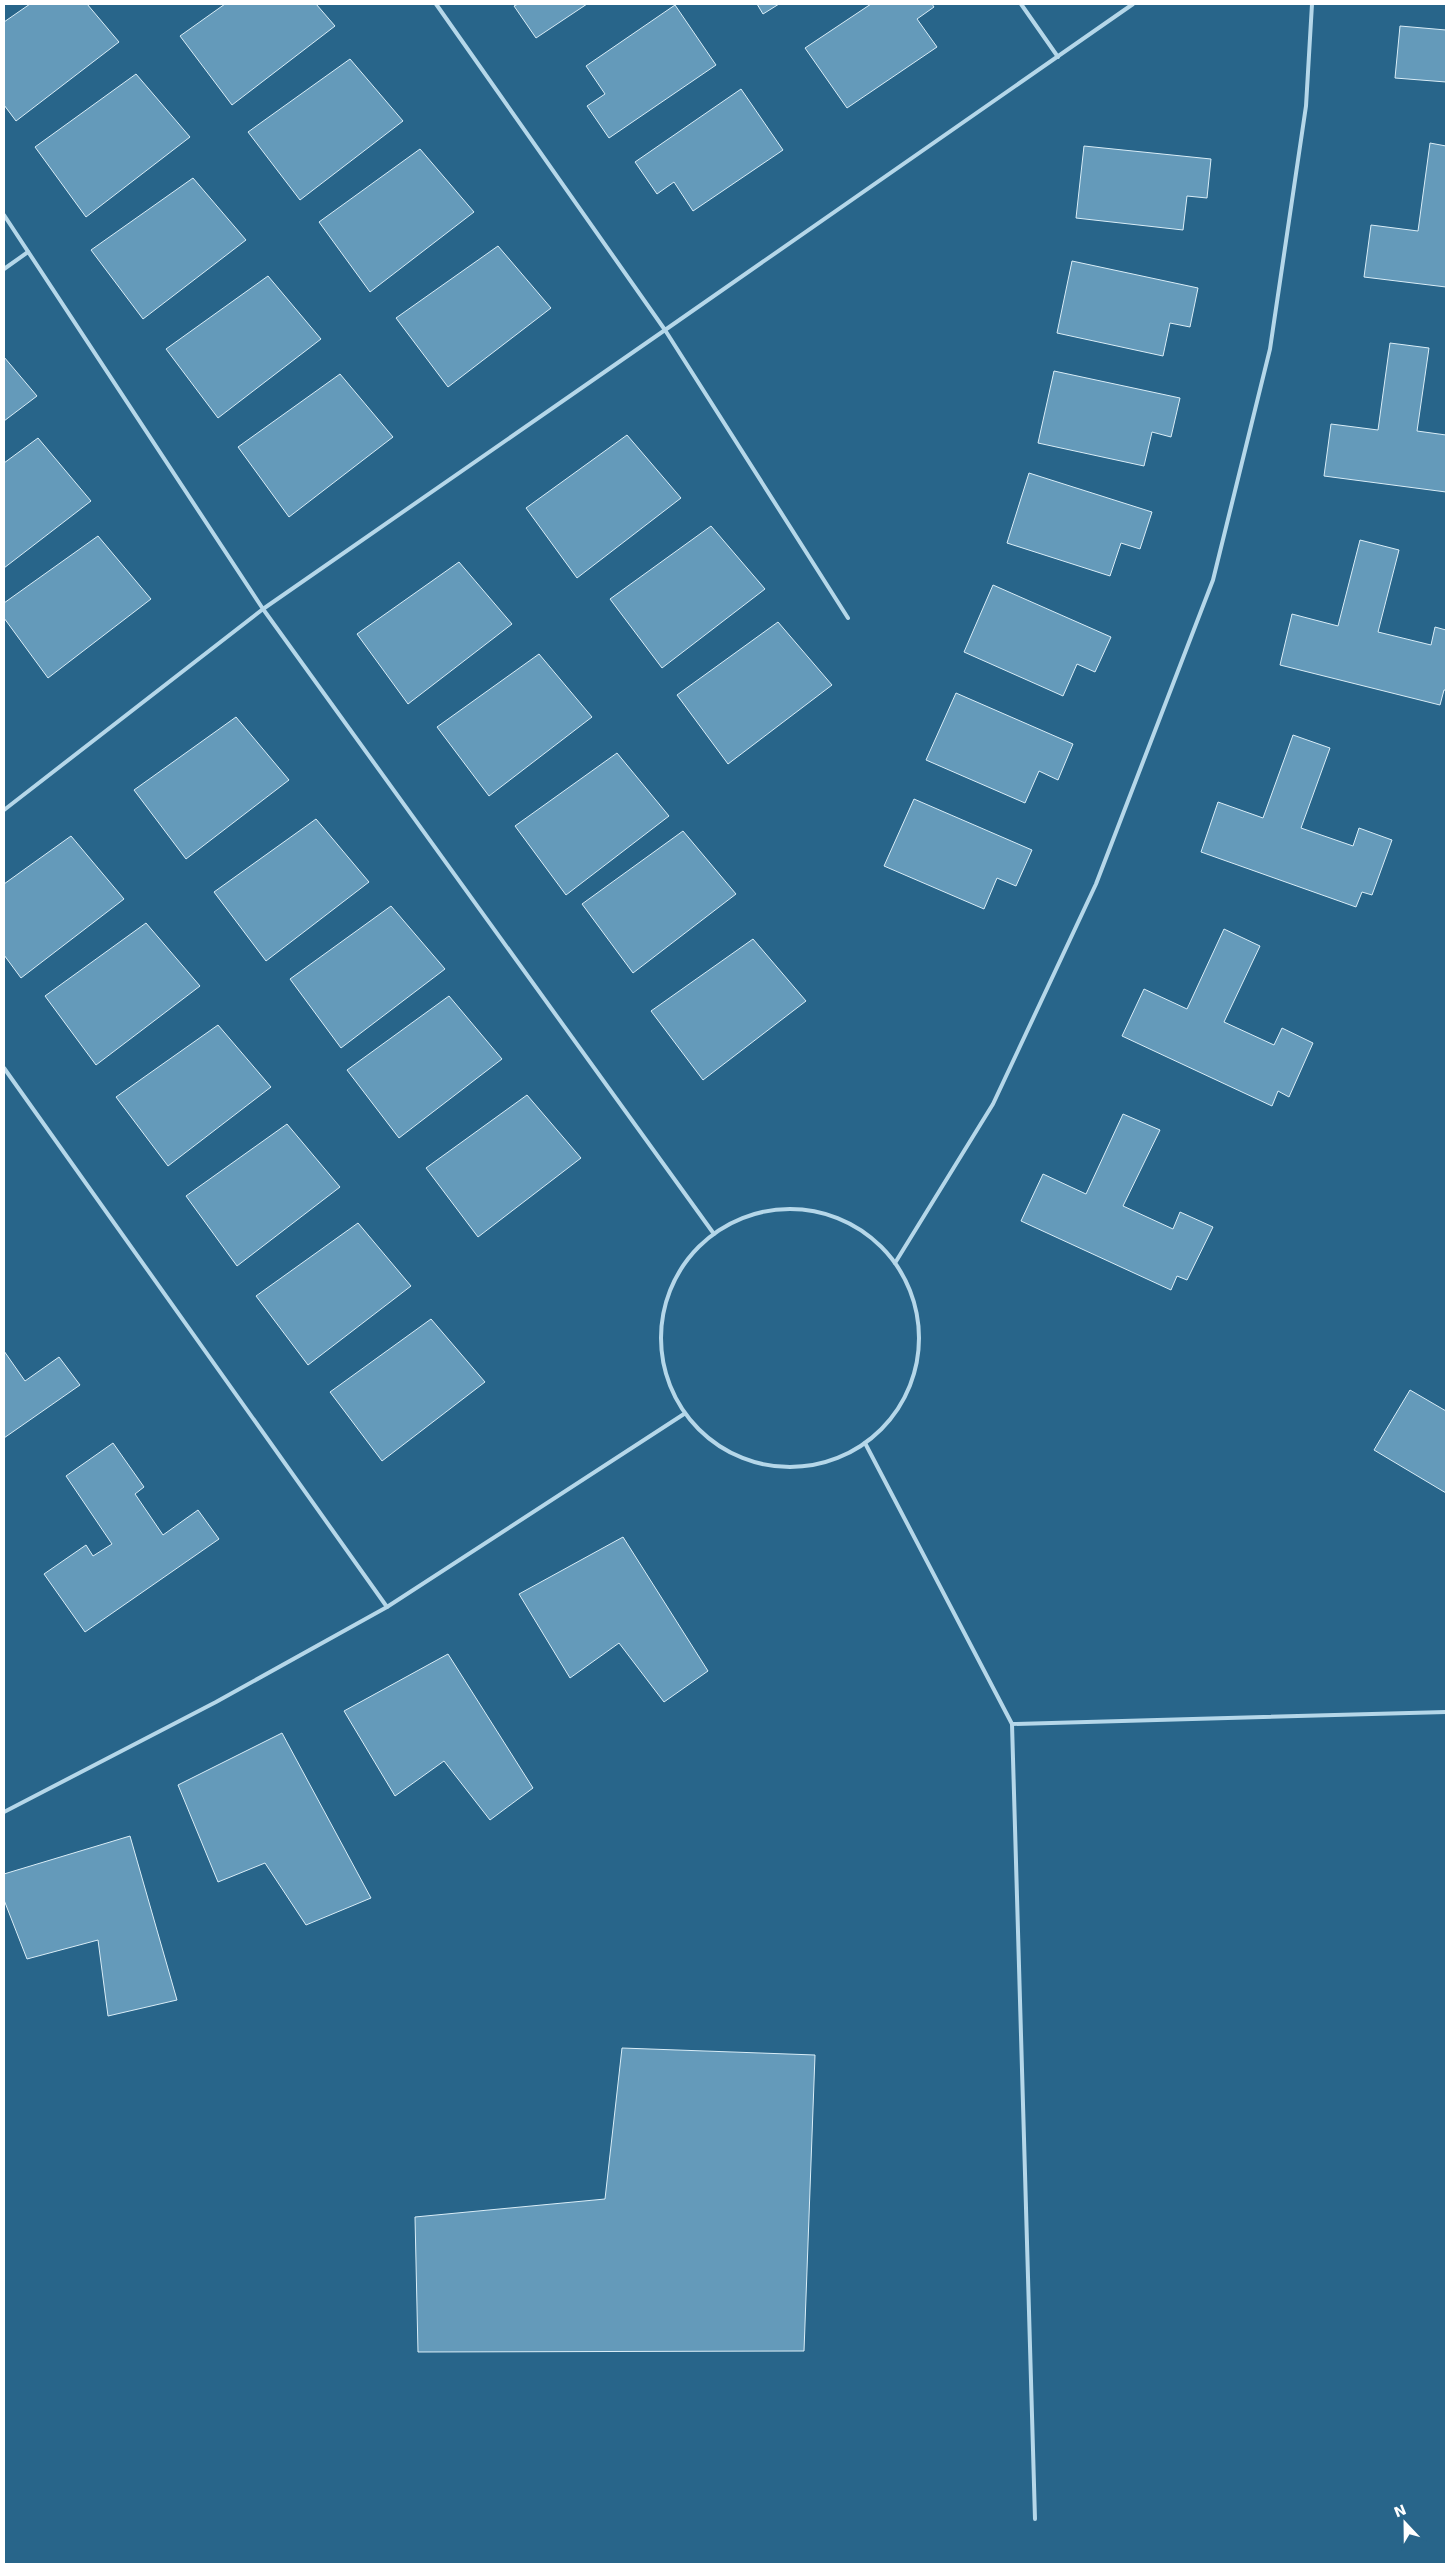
<svg xmlns="http://www.w3.org/2000/svg" width="1450" height="2568" font-family="'DejaVu Sans',sans-serif">
<rect width="100%" height="100%" fill="#28658a"/>
<!-- building -->
<g fill="#649aba" stroke="#d9edf7">
<polygon points="30,4 87,4 119,42 16,121 4,105 4,22"/>
<polygon points="225,4 316,4 335,26 232,105 180,36"/>
<polygon points="518,4 587,4 536,38 514,6"/>
<polygon points="757,4 779,4 763,14"/>
<polygon points="871,4 932,4 934,7 917,19 937,47 847,108 805,48"/>
<polygon points="675,5 716,65 609,138 587,106 605,94 586,66"/>
<polygon points="1400,26 1446,30 1446,82 1395,78"/>
<polygon points="350,59 403,121 300,200 248,132"/>
<polygon points="136,74 190,137 86,217 35,147"/>
<polygon points="741,89 783,150 693,211 674,182 657,194 635,162"/>
<polygon points="1430,143 1446,146 1446,287 1364,277 1371,225 1418,231"/>
<polygon points="1084,146 1211,159 1207,198 1187,196 1183,230 1076,218"/>
<polygon points="420,149 474,212 370,292 319,222"/>
<polygon points="193,178 246,240 143,319 91,250"/>
<polygon points="498,246 551,308 448,387 396,318"/>
<polygon points="1072,261 1198,288 1190,327 1170,323 1163,356 1057,333"/>
<polygon points="268,276 321,339 218,418 166,349"/>
<polygon points="1390,343 1429,348 1417,431 1446,435 1446,492 1324,476 1331,424 1378,430"/>
<polygon points="4,357 37,396 4,421"/>
<polygon points="1054,371 1180,398 1171,437 1152,432 1144,466 1038,443"/>
<polygon points="340,374 393,437 289,517 238,447"/>
<polygon points="627,435 681,498 577,578 526,508"/>
<polygon points="38,438 91,501 4,568 4,463"/>
<polygon points="1029,473 1152,512 1140,549 1121,543 1110,576 1007,543"/>
<polygon points="711,526 765,589 662,668 610,599"/>
<polygon points="98,536 151,599 48,678 4,618 4,603"/>
<polygon points="1360,540 1399,550 1378,632 1431,645 1435,627 1446,630 1446,690 1444,690 1440,705 1280,665 1292,614 1338,626"/>
<polygon points="459,562 512,624 408,704 357,634"/>
<polygon points="993,585 1111,637 1095,672 1077,664 1063,696 964,652"/>
<polygon points="778,622 832,685 728,764 677,695"/>
<polygon points="539,654 592,717 489,796 437,727"/>
<polygon points="956,693 1073,744 1058,780 1039,771 1025,803 926,760"/>
<polygon points="236,717 289,780 186,859 134,790"/>
<polygon points="1293,735 1330,748 1301,828 1353,846 1359,828 1392,840 1372,895 1362,892 1356,907 1201,852 1218,802 1263,818"/>
<polygon points="617,753 669,816 566,895 515,826"/>
<polygon points="914,799 1032,850 1016,886 997,878 984,909 884,866"/>
<polygon points="316,819 369,882 266,961 214,892"/>
<polygon points="683,831 736,894 633,973 582,904"/>
<polygon points="71,836 124,899 21,978 4,955 4,884"/>
<polygon points="391,906 445,969 341,1048 290,979"/>
<polygon points="146,923 200,986 96,1065 45,996"/>
<polygon points="1224,929 1260,946 1224,1022 1274,1045 1282,1028 1313,1043 1289,1097 1278,1091 1272,1106 1122,1036 1144,989 1187,1009"/>
<polygon points="753,939 806,1001 703,1080 651,1011"/>
<polygon points="449,996 502,1059 399,1138 347,1070"/>
<polygon points="218,1025 271,1087 168,1166 116,1097"/>
<polygon points="527,1095 581,1158 478,1237 426,1168"/>
<polygon points="1123,1114 1160,1130 1123,1206 1173,1229 1180,1212 1213,1227 1187,1280 1177,1276 1171,1290 1021,1221 1043,1174 1086,1194"/>
<polygon points="287,1124 340,1187 237,1266 186,1196"/>
<polygon points="358,1223 411,1286 308,1365 256,1296"/>
<polygon points="431,1319 485,1382 382,1461 330,1392"/>
<polygon points="4,1351 25,1381 59,1357 80,1385 4,1438"/>
<polygon points="1410,1390 1446,1411 1446,1493 1374,1450"/>
<polygon points="113,1443 144,1487 135,1494 163,1535 198,1510 219,1539 85,1632 44,1574 86,1545 93,1556 112,1544 66,1476"/>
<polygon points="623,1537 708,1671 664,1702 619,1643 570,1678 519,1594"/>
<polygon points="448,1654 533,1788 490,1820 444,1761 395,1796 344,1711"/>
<polygon points="282,1733 371,1898 306,1925 265,1863 218,1882 178,1785"/>
<polygon points="130,1836 177,2000 108,2016 98,1940 27,1959 4,1900 4,1874"/>
<polygon points="622,2048 815,2055 804,2351 418,2352 415,2217 605,2199"/>
</g>
<g fill="none" stroke-linecap="round" stroke-linejoin="round">
<!-- service -->
<g stroke="#b5d7e9" stroke-width="4">
<polyline points="436,4 665,330 1133,4"/>
<polyline points="1021,4 1058,57"/>
<polyline points="4,215 263,609 714,1234"/>
<polyline points="4,269 28,252"/>
<polyline points="4,810 263,609 665,330 848,618"/>
<polyline points="4,1068 387,1607 684,1414"/>
<circle cx="790" cy="1338" r="129"/>
<polyline points="895,1263 993,1104 1096,884 1213,580 1270,349 1306,106 1312,4"/>
<polyline points="865,1443 1012,1724 1035,2519"/>
<polyline points="1012,1724 1446,1712"/>
<polyline points="4,1812 216,1702 387,1607"/>
</g>
</g>
<!-- border -->
<rect width="1450" height="2568" fill="none" stroke="#ffffff" stroke-width="10"/>
<!-- north arrow -->
<g transform="translate(1405 2523) rotate(338)" stroke="#28658a" stroke-width="4" paint-order="stroke">
<path d="M0-4L9 19L0 12L-9 19Z" fill="#ffffff"/>
<text y="-8" font-size="14" font-weight="bold" text-anchor="middle" fill="#ffffff">N</text>
</g>
</svg>
